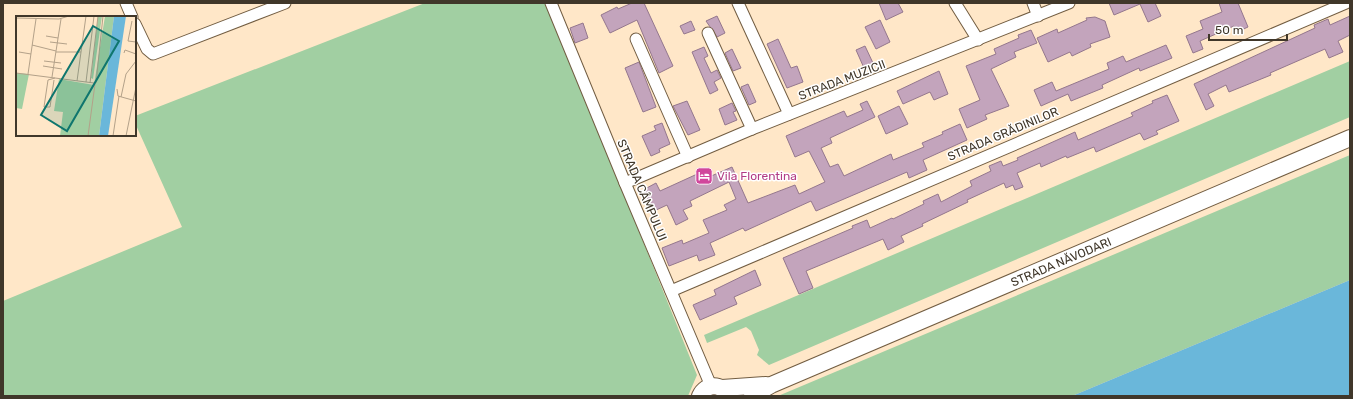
<svg xmlns="http://www.w3.org/2000/svg" width="1353" height="399" font-family="Rubik,sans-serif">
<rect width="100%" height="100%" fill="#ffe7c8"/>
<!-- green -->
<g fill="#a1cfa2">
<polygon points="425,3 547,3 697,375 688,396 3,396 3,301 182,227 135,123 135,116"/>
<polygon points="1350,61 1350,117 769,365 757,355 759,350 751,331 746,327 707,343 704,335"/>
<polygon points="1350,155 1350,280 1072,396 778,396"/>
</g>
<!-- water -->
<polygon fill="#6ab7da" points="1350,280 1350,396 1072,396"/>
<!-- building -->
<g fill="#c3a4bc" stroke="#94778d">
<polygon points="632,3 644,3 673,66 659,73 637,20 610,33 601,15 617,7 618,9"/>
<polygon points="879,3 898,3 903,12 886,20"/>
<polygon points="1109,3 1155,3 1161,16 1148,22 1140,4 1114,15"/>
<polygon points="1219,3 1238,3 1248,27 1237,32 1234,26 1200,41 1203,49 1193,53 1186,36 1203,29 1200,21 1222,12"/>
<polygon points="717,16 725,33 717,37 706,21"/>
<polygon points="1350,16 1350,35 1338,41 1343,52 1329,58 1325,49 1270,73 1271,75 1229,92 1226,85 1208,94 1214,106 1206,110 1194,84 1315,28 1314,25 1328,19 1330,25"/>
<polygon points="1095,17 1105,21 1110,37 1090,44 1091,47 1072,56 1070,52 1048,62 1037,38 1057,29 1058,33 1087,20 1086,18"/>
<polygon points="880,20 890,42 876,49 865,27"/>
<polygon points="691,21 695,30 684,34 680,26"/>
<polygon points="583,23 588,38 575,43 570,28"/>
<polygon points="1031,30 1037,43 1014,52 1016,57 991,69 1009,106 985,115 987,119 967,128 959,109 980,100 966,66 996,54 994,49 1019,38 1018,35"/>
<polygon points="778,39 791,68 797,66 803,82 787,88 767,44"/>
<polygon points="1166,45 1172,58 1140,71 1139,68 1102,85 1103,88 1071,101 1068,94 1041,106 1034,90 1052,82 1056,91 1109,69 1107,63 1123,56 1126,62"/>
<polygon points="865,46 873,63 864,68 856,50"/>
<polygon points="704,47 708,56 704,58 711,73 717,70 721,78 714,82 718,90 710,94 692,52"/>
<polygon points="732,49 741,68 733,71 725,53"/>
<polygon points="639,62 656,107 643,112 625,68"/>
<polygon points="939,71 948,94 934,100 930,92 903,104 897,91"/>
<polygon points="748,84 756,102 749,105 741,87"/>
<polygon points="1167,95 1179,121 1156,131 1158,134 1144,140 1140,133 1096,152 1094,147 1067,158 1066,156 1041,167 1040,163 1017,173 1023,187 1015,190 1013,185 1006,188 1004,183 967,200 968,202 922,224 923,226 901,236 904,242 888,250 883,239 806,271 813,288 799,294 783,258 853,228 852,226 867,220 870,228 892,218 893,219 924,204 923,201 938,194 941,202 972,186 970,181 991,171 989,166 1001,161 1003,166 1018,160 1017,158 1075,132 1078,140 1133,116 1131,113 1153,103 1152,101"/>
<polygon points="687,101 700,130 688,135 673,106"/>
<polygon points="867,101 875,117 830,138 832,143 821,148 830,167 838,164 844,176 891,154 893,160 924,147 922,143 943,134 942,132 960,124 967,140 923,160 927,170 909,178 907,172 816,211 811,201 745,231 743,228 710,243 715,255 699,261 697,255 669,266 662,248 682,240 683,244 709,233 703,220 727,210 724,205 736,199 729,182 690,201 692,206 683,210 688,219 676,225 667,205 654,211 643,190 656,183 660,191 706,170 709,177 732,167 748,203 795,185 799,194 825,182 809,151 795,157 786,136 844,111 847,117 863,110 860,104"/>
<polygon points="732,103 736,111 733,112 737,120 725,125 719,109"/>
<polygon points="899,106 908,124 886,134 878,116"/>
<polygon points="662,123 670,144 659,149 660,152 651,156 642,136 656,130 654,126"/>
<polygon points="755,270 761,285 734,297 737,304 700,320 693,305 716,295 714,290"/>
</g>
<g fill="none" stroke-linecap="round" stroke-linejoin="round">
<defs>
<g id="street">
<polyline points="126,3 132,17"/>
<polyline points="551,3 625,183 711,386"/>
<polyline points="738,3 789,114"/>
<polyline points="955,3 978,40"/>
<polyline points="1033,3 1038,16"/>
<polyline points="135,24 147,49 153,54 285,3"/>
<polyline points="708,33 752,129"/>
<polyline points="636,39 688,157"/>
<polyline points="625,183 752,129 1069,3"/>
<polyline points="671,291 1346,3"/>
</g>
<g id="secondary">
<polyline points="722,388 766,385"/>
<path d="M700,396C706,383 722,383 728,396"/>
<polyline points="752,396 771,385 1350,138"/>
</g>
</defs>
<!-- street casing -->
<use href="#street" stroke="#725d42" stroke-width="13"/>
<!-- secondary casing -->
<use href="#secondary" stroke="#725d42" stroke-width="18"/>
<!-- street -->
<use href="#street" stroke="#fff" stroke-width="11"/>
<!-- secondary -->
<use href="#secondary" stroke="#fff" stroke-width="16"/>
</g>
<!-- icons -->
<defs>
<symbol id="hotel-square" viewBox="-11 -11 22 22"><rect x="-9" y="-9" width="18" height="18" rx="4" fill="#d1479c" stroke="#fff"/><path d="M-6-4.5h1.5V1H6V5H4.5V3h-9V5H-6ZM-4 0a1.8 1.8 0 1 1 3.6 0ZM.5 0V-2.5h3Q6-2.5 6 0Z" fill="#fff"/></symbol>
</defs>
<g fill-rule="evenodd">
<use href="#hotel-square" x="694" y="166" width="20" height="20"/>
</g>
<g text-anchor="middle" stroke-width="3" stroke-linejoin="round" paint-order="stroke">
<!-- street labels -->
<g font-size="12" fill="#40372a" stroke="#fff">
<text transform="translate(842 80) rotate(-21)" y="4">STRADA MUZICII</text>
<text transform="translate(1003 134) rotate(-23)" y="4">STRADA GRĂDINILOR</text>
<text transform="translate(642 190) rotate(67)" y="4">STRADA CÂMPULUI</text>
<text transform="translate(1061 262) rotate(-23)" y="4">STRADA NĂVODARI</text>
</g>
<!-- hotel labels -->
<g font-size="12" fill="#b23c85" stroke="#fff" text-anchor="start">
<text x="717" y="180">Vila Florentina</text>
</g>
</g>
<!-- overview -->
<g transform="translate(16 16)">
<rect width="120" height="120" fill="#ffe7c8"/>
<path d="M82,0H86L77,63L75,62ZM89,0H98L83,120H44L47,96L38,95L43,63L78,69ZM0,57L13,58L6,93L0,92Z" fill="#a1cfa2"/>
<path d="M98,0H110L92,120H83Z" fill="#6ab7da"/>
<path fill="none" stroke="#b3a189" stroke-width="1" d="M0,2L43,3L53,0M116,5L112,25L120,26M30,20L42,22M34,26L51,28M16,29L40,35M3,36L15,38M40,36H65M108,37L109,34L120,38M28,45L45,47M27,50L46,53M0,57L78,67M12,58L20,3M36,61L45,3M38,64L34,91H28L32,64L39,62M61,65L70,0M70,66L78,0M74,67L82,0M80,67L87,0M101,73L102,80L120,85M105,81L110,58L120,45M72,120L79,68M97,120L103,80M110,120L120,71"/>
<path fill="#0f766e" fill-opacity="0.15" stroke="#0f766e" stroke-width="2" d="M77,10L103,25L51,115L25,99Z"/>
<rect width="120" height="120" fill="none" stroke="#40372a" stroke-width="2"/>
</g>
<!-- border -->
<rect width="1353" height="399" fill="none" stroke="#40372a" stroke-width="8"/>
<!-- scale -->
<path d="M1209 34v6h78v-6" fill="none" stroke="#40372a" stroke-width="2"/>
<text x="1215" y="34" font-size="12" fill="#40372a" stroke="#ffffff" stroke-width="3" paint-order="stroke">50 m</text>
</svg>
